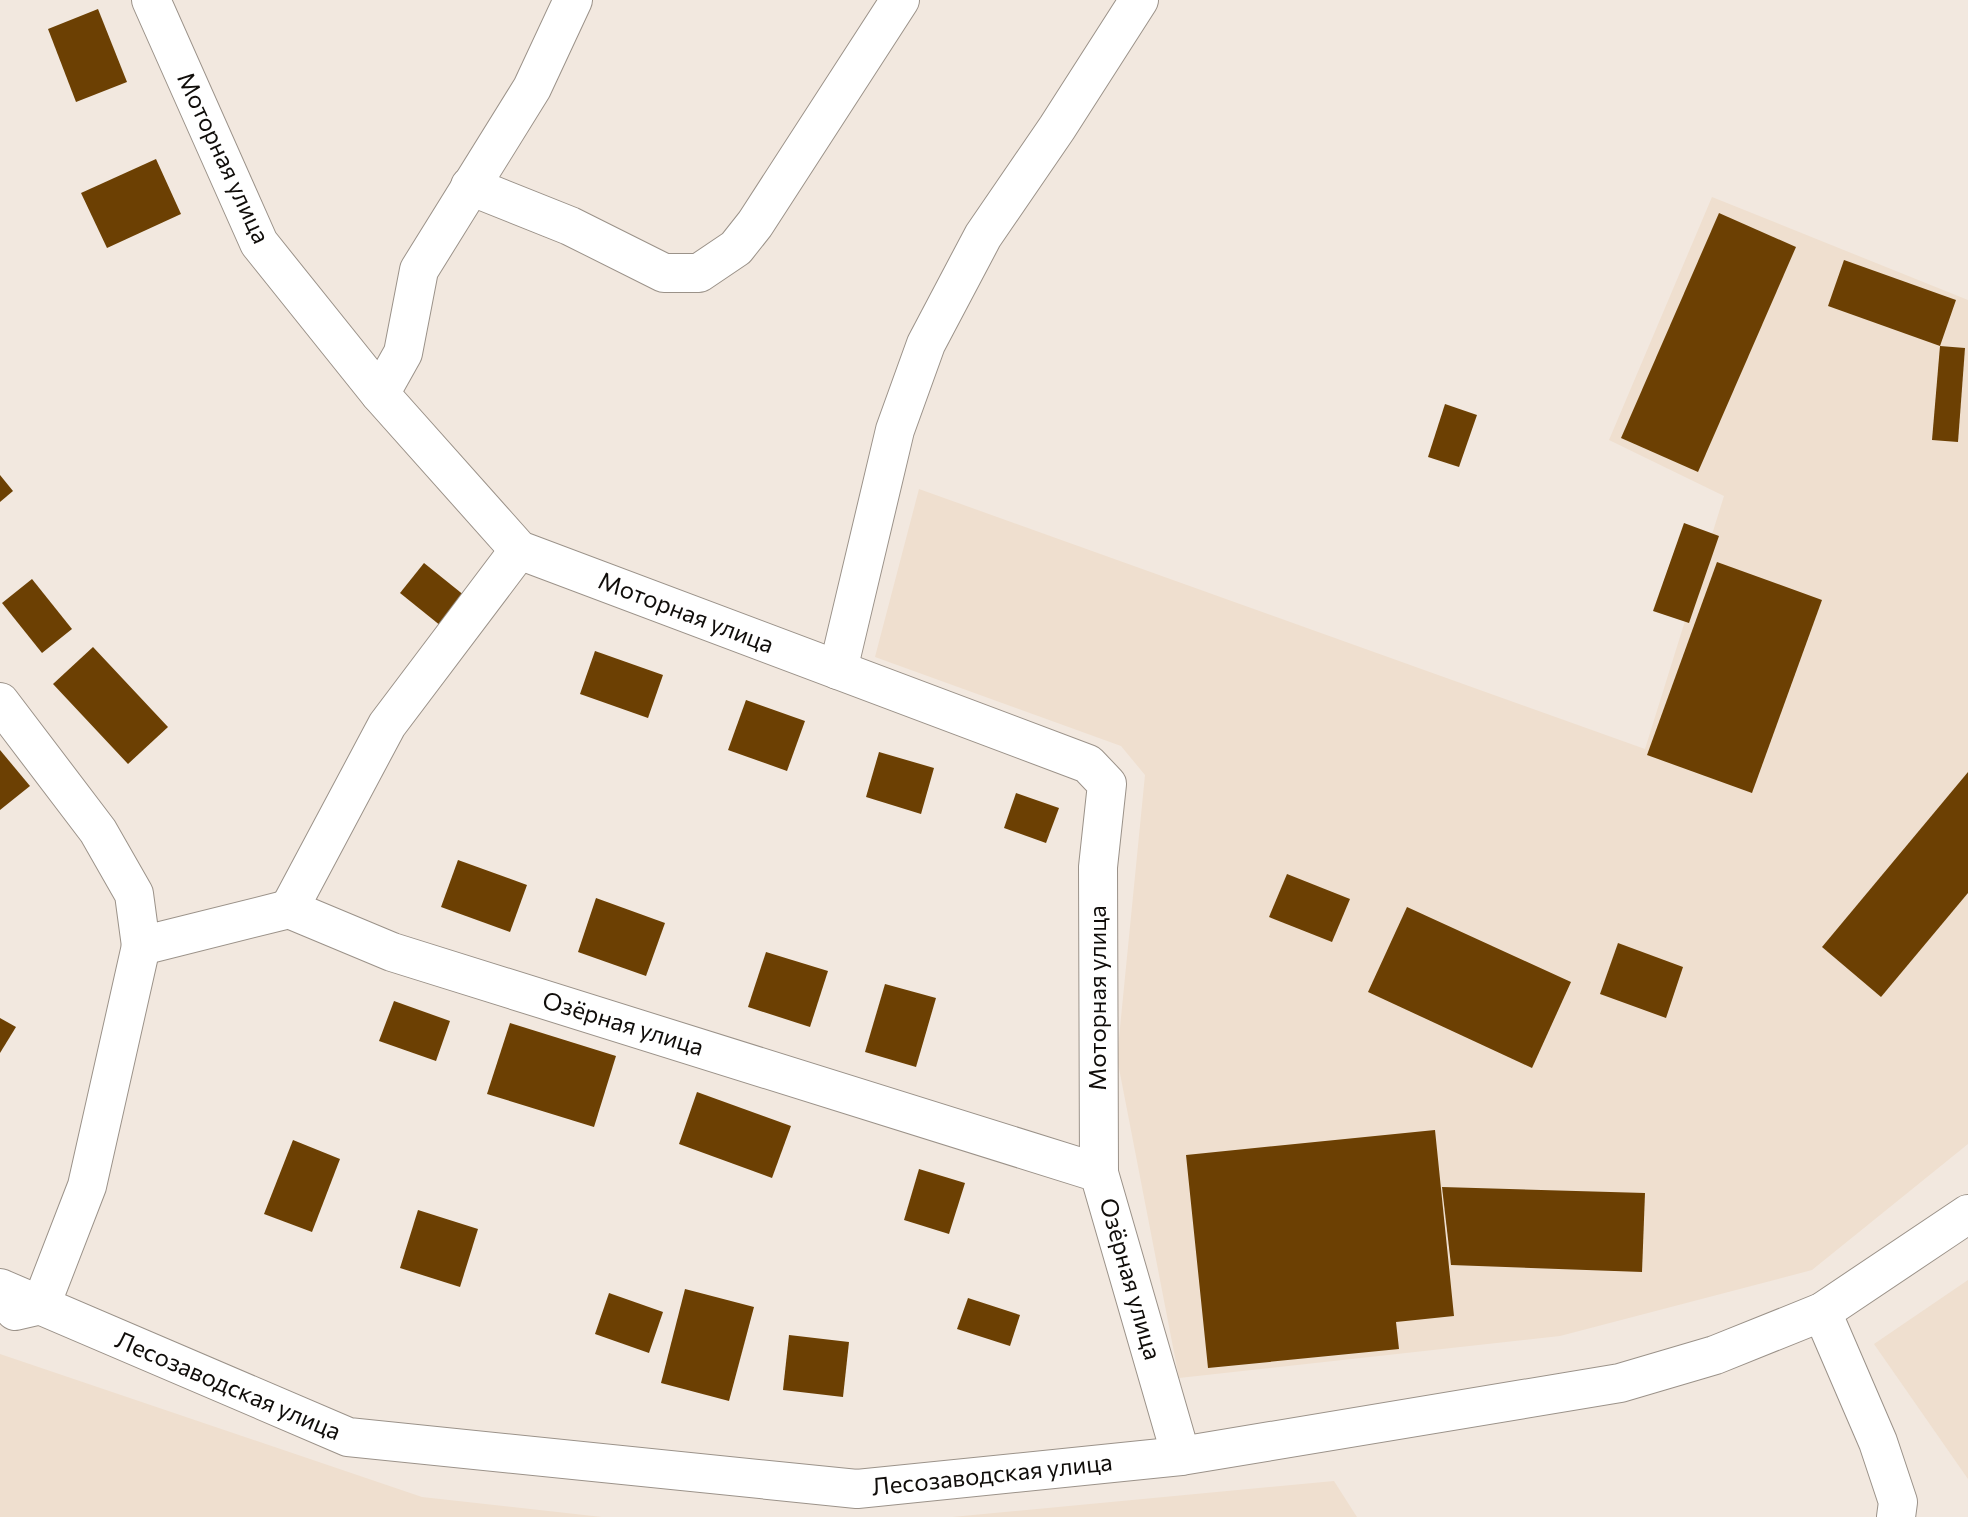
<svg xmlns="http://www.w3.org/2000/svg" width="1968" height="1517" font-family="Commissioner,sans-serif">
<rect width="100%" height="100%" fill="#f2e8df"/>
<!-- built -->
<g fill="#efdfcf">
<polygon points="1712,197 1968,300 1968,1144 1812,1270 1560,1336 1179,1378 1117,1058 1145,775 1121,746 875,657 919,489 1645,749 1724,496 1609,440"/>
<polygon points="1968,1280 1968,1479 1874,1344"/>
<polygon points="0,1354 422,1497 602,1517 0,1517"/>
<polygon points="1334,1481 1357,1517 952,1517"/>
</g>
<!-- building -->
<g fill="#6c4003">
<polygon points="98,9 127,82 76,102 48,29"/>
<polygon points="156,159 181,214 107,248 81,193"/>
<polygon points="1719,213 1796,247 1698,472 1621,438"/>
<polygon points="1844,260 1956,300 1940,346 1828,306"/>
<polygon points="1940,346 1965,348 1958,442 1932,440"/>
<polygon points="1445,404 1477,415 1459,467 1428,457"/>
<polygon points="0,475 13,491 0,502"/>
<polygon points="1684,523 1719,536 1689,623 1653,611"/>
<polygon points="1717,562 1822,600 1752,793 1647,755"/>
<polygon points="424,563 465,596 441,626 400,593"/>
<polygon points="32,579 72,629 42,653 2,603"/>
<polygon points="93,647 168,727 128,764 53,684"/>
<polygon points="595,651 663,675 648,718 580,694"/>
<polygon points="746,700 805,721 787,771 728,750"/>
<polygon points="0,750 30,786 0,810"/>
<polygon points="879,752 934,768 921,814 866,797"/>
<polygon points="1968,772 1968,893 1881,997 1822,947"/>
<polygon points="1016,793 1059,808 1046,843 1004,828"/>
<polygon points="458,860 527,885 510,932 441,907"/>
<polygon points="1287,874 1350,899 1332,942 1269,917"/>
<polygon points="596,898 665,923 646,976 578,952"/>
<polygon points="1407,907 1571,982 1532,1068 1368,992"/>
<polygon points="1618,943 1683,967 1666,1018 1600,994"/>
<polygon points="766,952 828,971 810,1027 748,1007"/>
<polygon points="885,984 936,998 916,1067 865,1052"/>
<polygon points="394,1001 450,1021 436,1061 379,1041"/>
<polygon points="0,1018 16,1027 0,1053"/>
<polygon points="510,1023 616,1056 594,1127 487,1094"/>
<polygon points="697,1092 791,1126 772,1178 679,1144"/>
<polygon points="1435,1130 1454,1316 1396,1322 1399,1349 1208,1368 1186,1155"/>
<polygon points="293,1140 340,1159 312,1232 264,1214"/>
<polygon points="919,1169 965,1183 949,1234 904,1220"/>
<polygon points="1442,1187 1645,1193 1642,1272 1451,1265"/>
<polygon points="418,1210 478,1229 460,1287 400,1268"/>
<polygon points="685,1289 754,1307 729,1401 661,1383"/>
<polygon points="609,1293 663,1312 649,1353 595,1334"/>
<polygon points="968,1298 1020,1315 1010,1346 957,1329"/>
<polygon points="789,1335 849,1342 843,1397 783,1390"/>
</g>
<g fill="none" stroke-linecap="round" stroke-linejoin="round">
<defs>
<g id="minor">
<polyline points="151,0 259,243 380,394 519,550 1088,764 1107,784 1098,867 1099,1173"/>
<polyline points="470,186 570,226 664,273 699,273 736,248 755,224 900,0"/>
<polyline points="380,394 403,353 419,270 532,88 573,0"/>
<polyline points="838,670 895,430 926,344 983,236 1057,128 1139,0"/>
<polyline points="0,702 98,831 134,894 141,946 289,909 392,952 1099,1173 1181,1456"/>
<polyline points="289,909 387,725 519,550"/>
<polyline points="0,1288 348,1437 857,1489 1181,1456 1620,1383 1715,1355 1822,1312 1968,1214"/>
<polyline points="15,1311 41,1305 87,1186 141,946"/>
<polyline points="1822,1312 1878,1442 1898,1502 1896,1517"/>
</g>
</defs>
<!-- minor casing -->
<use href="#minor" stroke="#9b9289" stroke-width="40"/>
<!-- minor -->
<use href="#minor" stroke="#fff" stroke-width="38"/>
</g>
<g text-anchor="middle" stroke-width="7" stroke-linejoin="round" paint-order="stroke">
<!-- street labels -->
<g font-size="24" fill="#100d0a" stroke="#fff">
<text transform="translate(223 158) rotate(65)" y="8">Моторная улица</text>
<text transform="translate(686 613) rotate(21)" y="8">Моторная улица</text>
<text transform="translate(1098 998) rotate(-90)" y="8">Моторная улица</text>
<text transform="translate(623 1024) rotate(17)" y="8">Озёрная улица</text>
<text transform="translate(1130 1279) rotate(74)" y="8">Озёрная улица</text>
<text transform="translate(228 1386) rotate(23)" y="8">Лесозаводская улица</text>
<text transform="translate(992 1475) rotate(-6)" y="8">Лесозаводская улица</text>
</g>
</g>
</svg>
